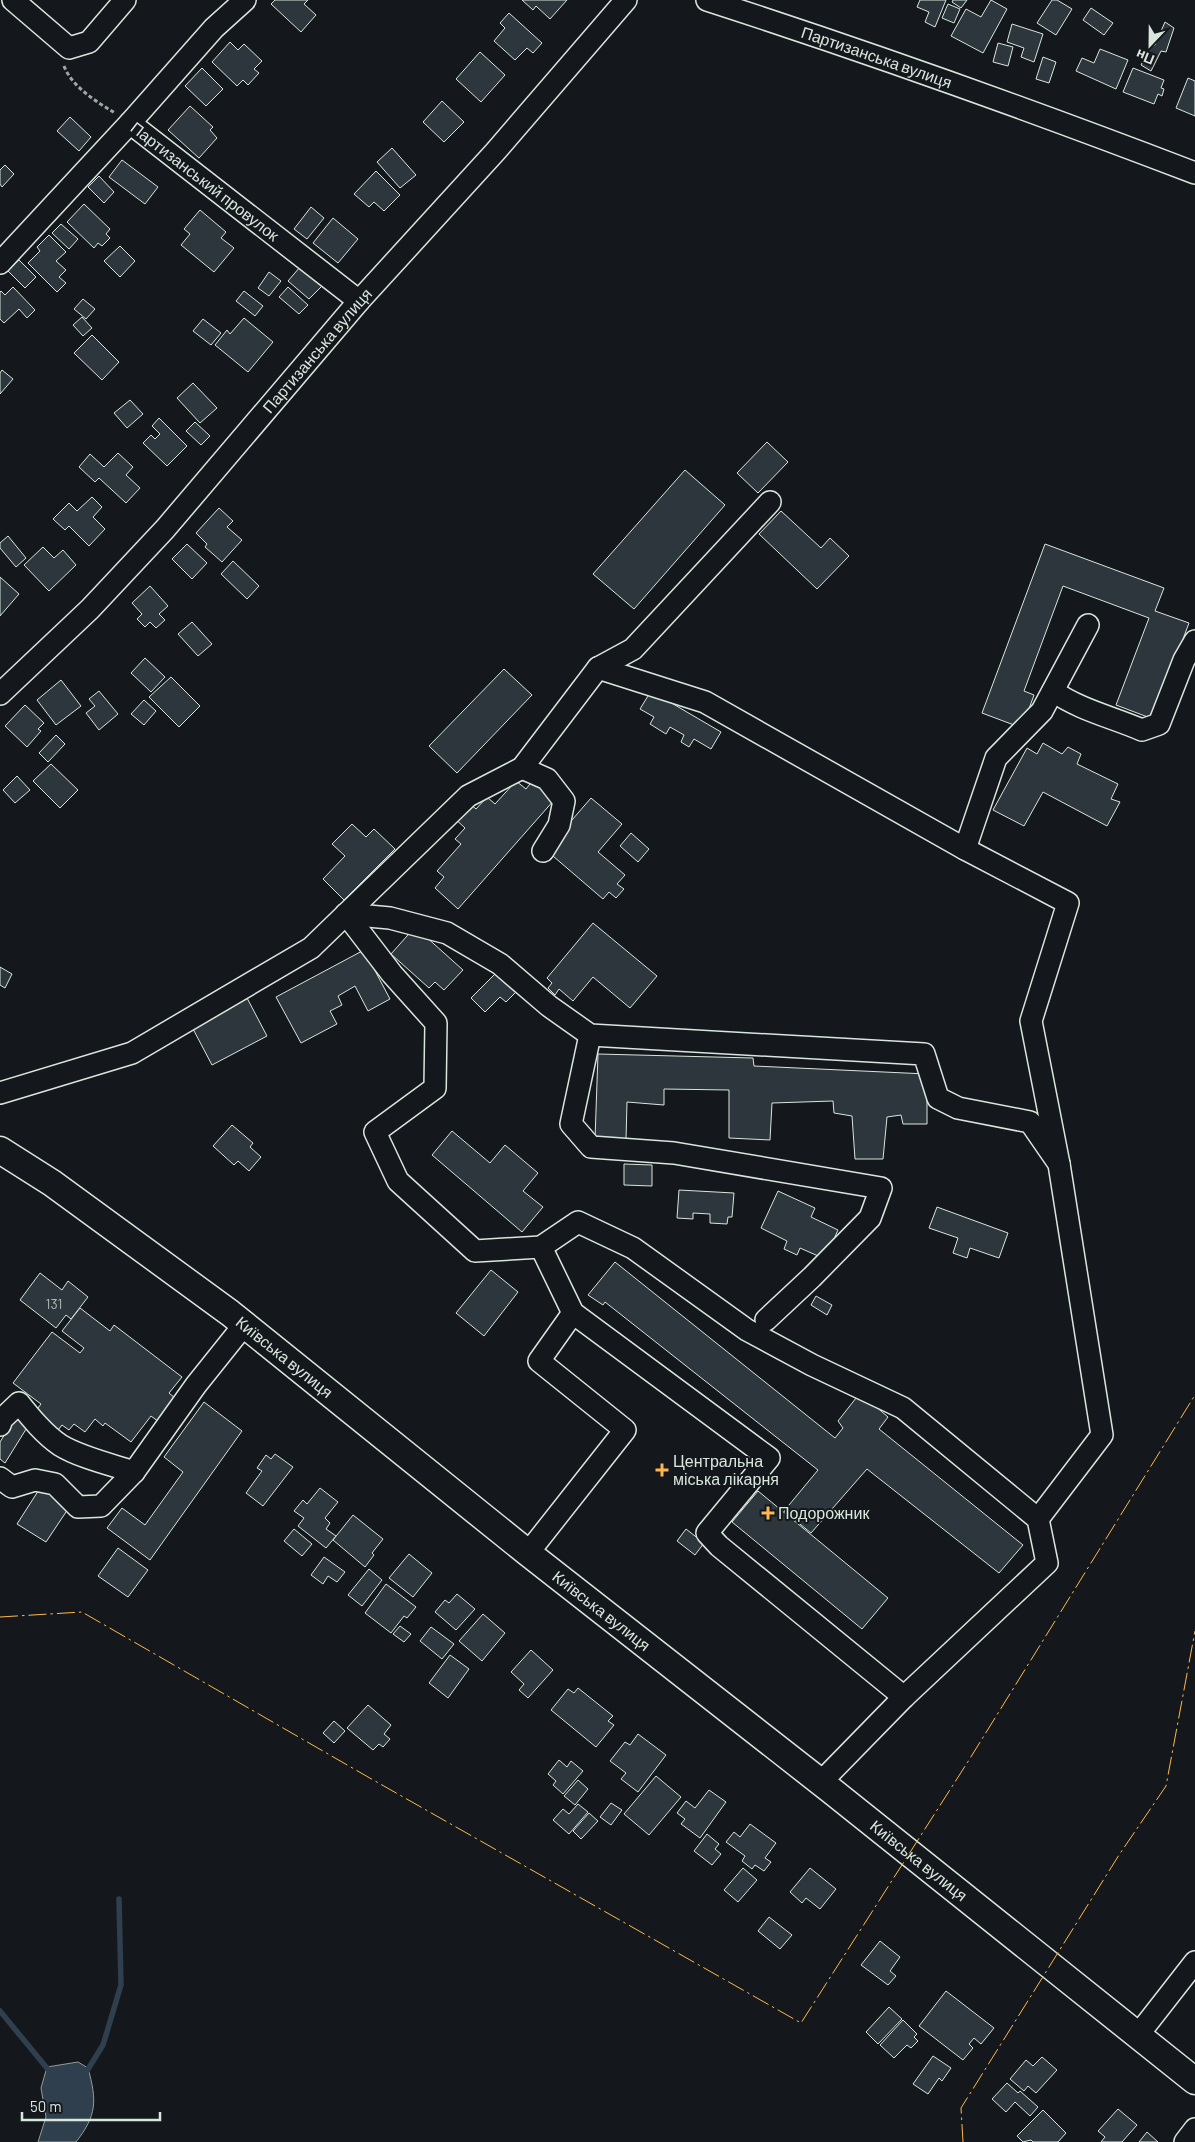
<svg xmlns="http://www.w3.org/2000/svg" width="1195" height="2142" font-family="Barlow,sans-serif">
<rect width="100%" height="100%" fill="#14181c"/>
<!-- water -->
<path fill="#2f3f4d" stroke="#939e99" d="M78,2062L88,2068C97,2101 97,2115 76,2142H38L46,2117L41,2088L47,2067Z"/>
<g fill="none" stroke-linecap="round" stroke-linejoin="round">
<!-- stream -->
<g stroke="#2f3f4d" stroke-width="5.5">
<polyline points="0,2011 51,2073"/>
<polyline points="85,2074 103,2045 121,1985 119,1899"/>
</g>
</g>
<!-- building -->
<g fill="#2c363c" stroke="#d8e6dc">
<polygon points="275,0 308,0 304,4 316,15 301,32 271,4"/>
<polygon points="522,0 567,0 550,19 536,6 533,10"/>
<polygon points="920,0 946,0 935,27 925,22 929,12 917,7"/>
<polygon points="953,0 967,0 961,8 952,2"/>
<polygon points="991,0 1007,9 983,53 951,36 966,9 981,17"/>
<polygon points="1052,0 1057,0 1072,9 1056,35 1037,23"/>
<polygon points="948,4 960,9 954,23 942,18"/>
<polygon points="1091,8 1113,23 1104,35 1083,20"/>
<polygon points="509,13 542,43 533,53 527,48 515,60 494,41 505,28 500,23"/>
<polygon points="1165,22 1174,28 1166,52 1161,51 1151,71 1141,65 1151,45 1155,45"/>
<polygon points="1012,24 1043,34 1034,62 1021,57 1024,48 1007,42"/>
<polygon points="230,42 238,50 244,44 262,61 254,69 259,73 248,85 243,80 237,86 212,62"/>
<polygon points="998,43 1013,47 1008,66 993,62"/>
<polygon points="1100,49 1128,60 1116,89 1076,71 1082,58 1094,63"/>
<polygon points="480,52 505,75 481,102 456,79"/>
<polygon points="1043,57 1056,62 1049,83 1036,79"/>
<polygon points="202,68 223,89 206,106 185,86"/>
<polygon points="1133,68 1164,80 1161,88 1164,89 1162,96 1158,94 1154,104 1123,92"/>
<polygon points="1188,78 1195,81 1195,116 1176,108"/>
<polygon points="442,101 464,122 444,142 423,122"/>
<polygon points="190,106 213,127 210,130 217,138 199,158 168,130"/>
<polygon points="70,117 91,137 79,151 57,131"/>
<polygon points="392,148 416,175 400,188 377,162"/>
<polygon points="122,160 158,187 145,204 109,177"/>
<polygon points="5,165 14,174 2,187 0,184 0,170"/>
<polygon points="376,171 400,195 384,211 374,202 369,207 354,194"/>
<polygon points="99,176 114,192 104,203 88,187"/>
<polygon points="84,204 110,229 106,234 110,238 102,246 98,243 94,248 67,222"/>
<polygon points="311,207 324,218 307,239 294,229"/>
<polygon points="200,210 226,232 221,238 234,248 214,272 181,245 190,234 184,229"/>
<polygon points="333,218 358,239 338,263 313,243"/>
<polygon points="61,224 78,239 69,249 52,233"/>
<polygon points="49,235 66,252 56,261 66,270 59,277 66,283 57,292 28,263 40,251 37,247"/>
<polygon points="120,246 135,261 120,277 104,261"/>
<polygon points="19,260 36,277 25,288 8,271"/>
<polygon points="300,267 322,286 309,299 288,281"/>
<polygon points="269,272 281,281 269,296 258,288"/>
<polygon points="13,287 35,310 27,318 19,309 4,323 0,319 0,292 1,291 5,295"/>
<polygon points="288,287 308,305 299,314 279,297"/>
<polygon points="244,291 263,306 255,316 236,301"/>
<polygon points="83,299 95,309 86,319 74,309"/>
<polygon points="82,317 92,328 83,336 73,325"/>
<polygon points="244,318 273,342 248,372 215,345 227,330 230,334"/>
<polygon points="203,319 221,333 211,345 193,331"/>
<polygon points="92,335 119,362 102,380 74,353"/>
<polygon points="2,370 13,379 0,394 0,373"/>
<polygon points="193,383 217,408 200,423 177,398"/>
<polygon points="130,400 143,414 127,428 114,413"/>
<polygon points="159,418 187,446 167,466 143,443 151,435 155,439 160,434 152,426"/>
<polygon points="195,422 210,436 201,445 186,431"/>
<polygon points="767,442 788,462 758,493 737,473"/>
<polygon points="118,453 133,467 126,475 140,488 126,503 99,478 95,482 79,467 90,454 104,467"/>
<polygon points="685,470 725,505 634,609 593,574"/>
<polygon points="92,497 102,507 93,517 105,529 89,546 69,526 65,530 53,519 69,503 77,511"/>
<polygon points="219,508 233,521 227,527 242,540 222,562 205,547 207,544 196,533"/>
<polygon points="781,511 821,548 830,538 849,556 817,589 759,534"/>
<polygon points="8,536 26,558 16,567 0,548 0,543"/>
<polygon points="187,544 207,563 192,579 172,559"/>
<polygon points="1045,544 1164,588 1155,611 1189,623 1153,719 1116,705 1149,618 1063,586 1024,691 1034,695 1022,728 982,713"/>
<polygon points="43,547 54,558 63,550 76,565 49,591 24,565"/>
<polygon points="233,561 259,586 247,599 221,574"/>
<polygon points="0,577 19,594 0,616"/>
<polygon points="150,586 168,606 159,614 165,620 156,628 150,622 145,627 137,619 142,614 132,603"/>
<polygon points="192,622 212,644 198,656 178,634"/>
<polygon points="145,658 165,677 151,692 131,673"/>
<polygon points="504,669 532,695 457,773 429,746"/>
<polygon points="171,677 200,706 179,727 149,697"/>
<polygon points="61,680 81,706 56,725 37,700"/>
<polygon points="99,691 118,714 99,730 86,713 95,706 89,699"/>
<polygon points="651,691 721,732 711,749 694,739 689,747 681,742 684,735 670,727 666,734 650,724 654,717 640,709"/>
<polygon points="144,700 156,711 144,725 131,714"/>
<polygon points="25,705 44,723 38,729 41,731 27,747 5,726"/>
<polygon points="56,735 65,744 48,762 39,753"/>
<polygon points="1043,743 1062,754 1068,747 1081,754 1077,764 1118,784 1111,799 1120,802 1107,826 1043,792 1024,826 993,810 1027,748 1037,754"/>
<polygon points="51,764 78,790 60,808 33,781"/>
<polygon points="17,776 30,790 15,803 3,790"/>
<polygon points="533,780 555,799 458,909 435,888 444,877 437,871 461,844 455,839 465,828 453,817 467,801 476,809 487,797 495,804 516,781 526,789"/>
<polygon points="591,798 622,824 598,852 625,875 617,884 624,889 616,898 609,892 603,899 546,850"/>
<polygon points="352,824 366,837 374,829 395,849 344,900 323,879 345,856 332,844"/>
<polygon points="631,833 649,849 638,862 620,846"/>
<polygon points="593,923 657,976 630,1008 593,977 573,1001 559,989 555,995 548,988 552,983 547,978"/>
<polygon points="415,927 463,970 444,990 435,982 429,988 391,954"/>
<polygon points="364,950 390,999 368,1011 355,986 338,996 342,1005 330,1011 337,1024 301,1043 276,997"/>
<polygon points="0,967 12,974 5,988 0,985"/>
<polygon points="496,973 516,992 506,1002 500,997 485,1012 471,998"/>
<polygon points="247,998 267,1036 212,1065 192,1027"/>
<polygon points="598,1054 753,1058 754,1066 927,1074 927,1124 903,1124 901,1115 887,1117 883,1159 855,1159 852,1116 834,1113 833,1101 772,1103 770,1140 729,1138 729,1090 664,1089 664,1105 627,1102 626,1140 595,1139"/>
<polygon points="232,1125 253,1143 250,1147 261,1157 249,1171 238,1161 234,1165 213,1146"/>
<polygon points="452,1131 490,1163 505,1145 538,1173 523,1191 543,1207 522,1232 432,1155"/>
<polygon points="624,1164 652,1165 652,1186 624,1185"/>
<polygon points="679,1190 734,1193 732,1217 728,1217 727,1224 710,1223 710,1214 693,1213 693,1219 677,1218"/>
<polygon points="778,1191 815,1208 811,1217 838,1230 825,1259 800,1248 797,1255 784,1249 787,1241 761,1228"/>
<polygon points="937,1207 1008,1233 999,1258 970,1248 967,1258 953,1253 958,1238 929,1228"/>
<polygon points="615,1262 835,1438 843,1428 838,1421 860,1393 888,1417 879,1429 1023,1545 999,1573 867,1469 811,1533 784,1511 818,1470 605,1302 603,1305 588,1295"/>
<polygon points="491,1270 518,1292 484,1336 456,1313"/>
<polygon points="40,1273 62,1290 68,1281 88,1297 71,1319 66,1315 56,1328 20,1300"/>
<polygon points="816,1296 832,1305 827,1315 811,1305"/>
<polygon points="80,1308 110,1331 114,1325 182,1377 169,1393 176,1399 159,1422 151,1416 131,1442 105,1423 103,1426 95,1419 85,1432 74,1424 69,1430 62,1425 55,1434 32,1416 41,1404 13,1383 52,1332 80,1353 84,1348 62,1331"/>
<polygon points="204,1402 242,1431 150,1560 107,1528 122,1508 145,1525 183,1472 164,1457"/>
<polygon points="15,1418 28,1426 5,1463 0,1459 0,1442"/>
<polygon points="275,1454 293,1467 263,1506 246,1493 262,1471 257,1468 266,1455 271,1459"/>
<polygon points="42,1485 72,1503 46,1542 17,1524"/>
<polygon points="320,1488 338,1502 325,1518 330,1523 326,1529 336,1536 326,1548 298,1526 304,1518 294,1511 303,1500 307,1504"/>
<polygon points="758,1491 888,1598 862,1629 732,1522"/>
<polygon points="353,1515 383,1539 372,1553 374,1555 365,1567 333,1540"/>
<polygon points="294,1529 312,1544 302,1556 284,1541"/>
<polygon points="686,1529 704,1543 695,1555 677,1541"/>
<polygon points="118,1548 148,1570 128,1597 98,1576"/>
<polygon points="409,1554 432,1573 413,1597 389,1578"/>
<polygon points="324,1557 345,1572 337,1582 328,1576 323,1584 311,1575"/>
<polygon points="369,1569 382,1580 362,1606 348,1595"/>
<polygon points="386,1584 416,1607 407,1618 404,1616 391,1633 365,1613"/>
<polygon points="457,1594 475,1609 456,1630 435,1612 445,1600 449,1603"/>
<polygon points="483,1614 505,1633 482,1661 459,1641"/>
<polygon points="400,1626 411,1634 404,1642 393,1634"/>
<polygon points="431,1627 454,1644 442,1659 420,1641"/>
<polygon points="531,1650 553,1670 528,1698 519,1690 524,1684 511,1672"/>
<polygon points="450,1655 469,1669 448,1698 429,1683"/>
<polygon points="578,1688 613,1716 608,1721 614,1725 596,1747 551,1710 568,1689 574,1693"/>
<polygon points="368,1705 391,1725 384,1734 390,1739 383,1747 379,1744 373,1750 347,1728"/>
<polygon points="334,1721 345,1731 334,1743 323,1733"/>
<polygon points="638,1734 666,1755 638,1792 621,1779 626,1773 610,1761 625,1742 630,1745"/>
<polygon points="559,1760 567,1767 571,1761 583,1771 563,1794 553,1785 556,1781 548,1774"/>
<polygon points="656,1776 681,1797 649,1835 624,1814"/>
<polygon points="578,1780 588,1789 575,1805 564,1796"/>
<polygon points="709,1790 726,1802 700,1838 681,1824 685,1819 677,1813 686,1801 695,1808"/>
<polygon points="611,1803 622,1810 611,1825 600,1817"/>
<polygon points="578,1804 588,1812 569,1834 553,1820 563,1809 569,1814"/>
<polygon points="589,1813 598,1821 581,1839 573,1831"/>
<polygon points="750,1824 776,1843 765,1858 771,1862 764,1871 755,1865 752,1869 742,1861 745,1856 726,1842 734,1832 740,1837"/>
<polygon points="707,1834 719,1844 715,1849 721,1854 712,1865 694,1851"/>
<polygon points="743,1868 757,1880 738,1902 724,1890"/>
<polygon points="810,1868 836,1889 820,1909 806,1898 802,1903 790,1892"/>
<polygon points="769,1917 792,1935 780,1949 758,1931"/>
<polygon points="880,1941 900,1957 890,1971 896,1976 888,1985 861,1965"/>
<polygon points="946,1991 994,2028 981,2044 974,2038 969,2044 973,2048 963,2060 919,2026"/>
<polygon points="889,2007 902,2019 878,2044 866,2032"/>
<polygon points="903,2020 917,2034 914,2037 918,2041 911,2048 907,2045 894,2058 880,2045"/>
<polygon points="933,2056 951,2068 942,2081 939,2078 928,2094 913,2084"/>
<polygon points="1042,2057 1057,2070 1036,2093 1028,2086 1024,2091 1010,2079 1026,2060 1033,2066"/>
<polygon points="1007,2083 1018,2093 1020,2091 1038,2107 1030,2116 1015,2102 1006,2112 992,2099"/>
<polygon points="1118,2109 1137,2125 1122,2142 1101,2142 1105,2137 1098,2131"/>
<polygon points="1043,2110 1066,2133 1058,2142 1033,2142 1031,2140 1023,2142 1017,2136"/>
<polygon points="1147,2132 1158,2142 1139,2142"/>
</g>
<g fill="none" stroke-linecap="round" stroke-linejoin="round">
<defs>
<g id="minor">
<polyline points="13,0 69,48 89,42 125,0"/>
<path id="s1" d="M707,0C871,53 1033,111 1195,173"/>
<polyline points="130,123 214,28 245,0"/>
<path id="s2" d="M0,263L130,123L359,301"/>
<polyline points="598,668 633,649 770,502"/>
<path d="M1053,691C1080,710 1112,717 1142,730L1159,724L1184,660L1195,641"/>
<path id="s3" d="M0,694L90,609L165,529L359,301L495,152L626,0"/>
<polyline points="522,768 547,779 564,801 559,825 543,851"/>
<polyline points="965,849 996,758 1042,711 1088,625"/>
<polyline points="346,914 392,974 436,1023 435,1088 375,1132 398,1181 475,1251 541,1247 578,1222 633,1248 747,1330 812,1365 903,1408 1038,1519 1047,1563 904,1697 821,1782"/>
<polyline points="346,914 390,918 447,933 500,964 549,1006 590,1035 924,1054 938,1098 958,1108 1030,1122 1059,1164 1102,1435 1038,1519"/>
<polyline points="590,1035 571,1124 591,1147 674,1153 881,1188 870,1218 812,1277 766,1320"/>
<polyline points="0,1093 132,1053 311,948 468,796 522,768 598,668 705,702 965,849 1068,903 1031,1021 1059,1164"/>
<polyline points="541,1247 573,1313 769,1458 707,1533 719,1546 904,1697"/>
<path d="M0,1425L2,1419L19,1403C31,1418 44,1434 60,1445C79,1457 112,1465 134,1472"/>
<polyline points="0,1478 12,1487 35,1480 55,1484 78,1507 101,1506 134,1472 196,1385 244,1325"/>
<polyline points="528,1553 625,1430 539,1361 573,1313"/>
<polyline points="1138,2035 1195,1962"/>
<polyline points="1185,2142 1195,2129"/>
</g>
<g id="major">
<path id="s4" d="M0,1150L52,1183L230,1313L528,1553L832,1791L1195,2081"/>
</g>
</defs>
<!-- minor casing -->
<use href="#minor" stroke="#d8e6dc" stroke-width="24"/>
<!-- major casing -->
<use href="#major" stroke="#d8e6dc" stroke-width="29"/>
<!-- path -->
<path stroke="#9da8a2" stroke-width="3" stroke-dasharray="4 2.5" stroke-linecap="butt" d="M64,66C72,87 97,102 115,113"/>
<!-- minor -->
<use href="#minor" stroke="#14181c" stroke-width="21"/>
<!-- major -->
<use href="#major" stroke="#14181c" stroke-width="26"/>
<!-- power -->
<g stroke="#ffb74d" stroke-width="1" stroke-dasharray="18 4 2.5 4" stroke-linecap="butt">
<polyline points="0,1617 82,1612 368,1777 801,2023 969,1760 1195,1395"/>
<polyline points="963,2142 961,2108 1119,1855 1166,1786 1195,1631"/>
</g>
</g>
<!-- markers -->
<g fill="#ffb74d" stroke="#14181c" stroke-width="2">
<path d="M659.5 1462.5h5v5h5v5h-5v5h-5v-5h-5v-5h5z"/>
<path d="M765.5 1505.5h5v5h5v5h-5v5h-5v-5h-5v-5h5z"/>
</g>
<g text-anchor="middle" stroke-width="4" stroke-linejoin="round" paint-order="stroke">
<!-- number labels -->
<g font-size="14" fill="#adbab4">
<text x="54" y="1309">131</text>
</g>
<!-- street labels -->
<g font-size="16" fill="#d8e6dc" stroke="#14181c">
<text dy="6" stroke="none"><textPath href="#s1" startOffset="179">Партизанська вулиця</textPath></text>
<text dy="6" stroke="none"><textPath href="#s2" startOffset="286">Партизанський провулок</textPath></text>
<text dy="6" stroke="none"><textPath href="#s3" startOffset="468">Партизанська вулиця</textPath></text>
<text dy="6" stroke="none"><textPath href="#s4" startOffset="352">Київська вулиця</textPath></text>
<text dy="6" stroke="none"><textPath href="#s4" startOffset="758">Київська вулиця</textPath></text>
<text dy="6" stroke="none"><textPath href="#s4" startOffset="1162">Київська вулиця</textPath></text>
</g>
<!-- poi labels -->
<g font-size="16" fill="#d8e6dc" stroke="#14181c" text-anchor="start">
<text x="673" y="1467">Центральна<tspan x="673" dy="18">міська лікарня</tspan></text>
<text x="778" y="1519">Подорожник</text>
</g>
</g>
<!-- north arrow -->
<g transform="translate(1150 45) rotate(202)" stroke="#14181c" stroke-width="4" paint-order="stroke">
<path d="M0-4L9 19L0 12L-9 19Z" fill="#d8e6dc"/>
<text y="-8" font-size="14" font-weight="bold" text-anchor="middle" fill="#d8e6dc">Пн</text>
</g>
<!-- scale -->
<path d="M22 2112v8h138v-8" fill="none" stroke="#d8e6dc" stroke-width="2.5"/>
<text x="30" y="2112" font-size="15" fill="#d8e6dc" stroke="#14181c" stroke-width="4" paint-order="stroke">50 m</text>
</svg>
